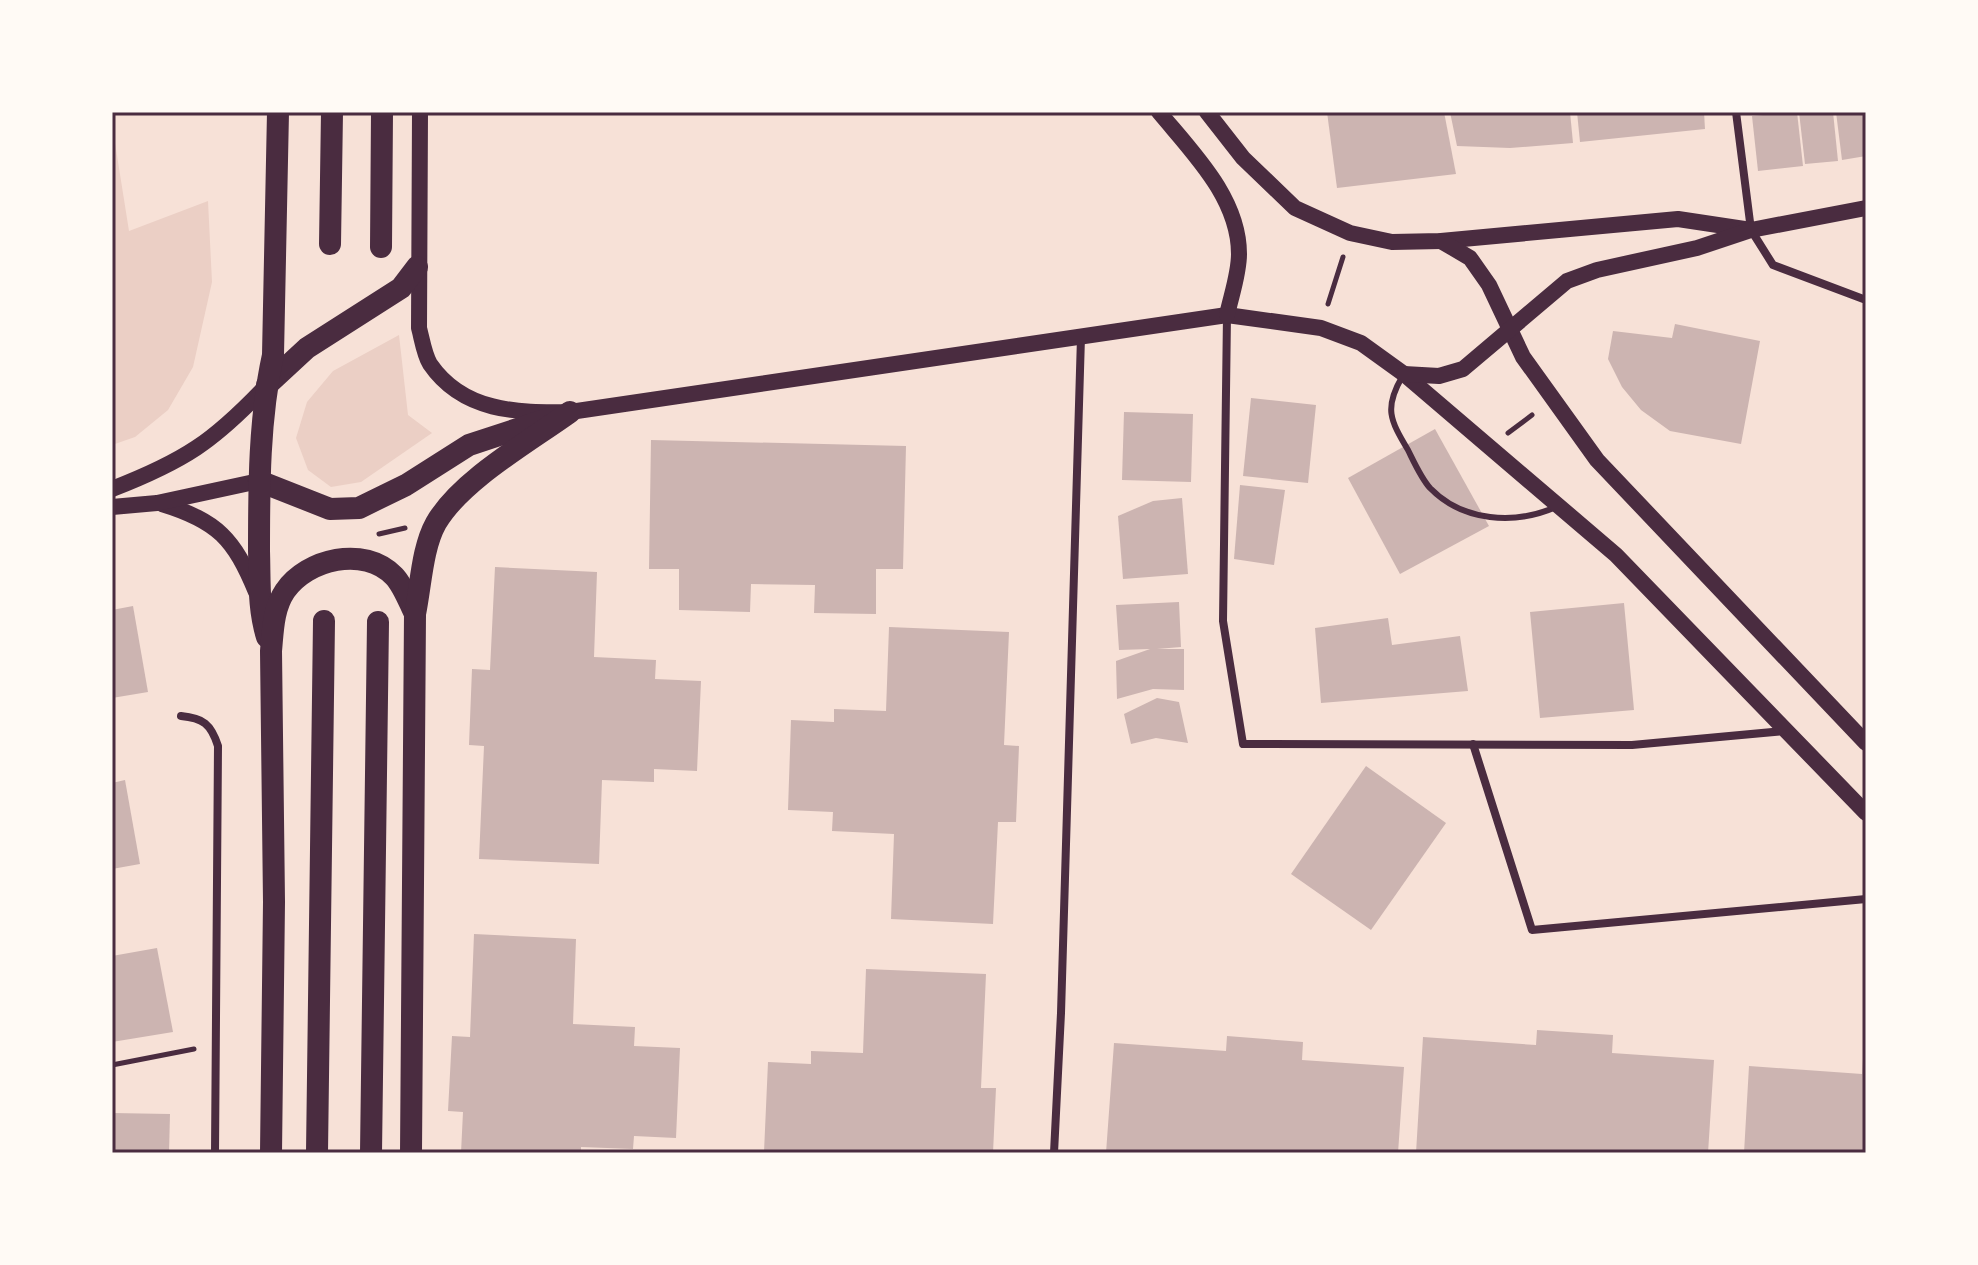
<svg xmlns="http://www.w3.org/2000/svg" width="1978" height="1265" font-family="Barlow,sans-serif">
<rect width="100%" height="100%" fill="#f7e1d7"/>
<!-- green -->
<g fill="#ebcfc5">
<polygon points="112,124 129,231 208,201 212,282 193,367 168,410 135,437 112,445"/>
<polygon points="399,335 408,415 432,433 361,482 331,487 308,470 296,438 307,402 333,371"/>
</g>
<!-- building -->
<g fill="#ccb4b1">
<polygon points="1327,112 1444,112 1456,174 1337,188"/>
<polygon points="1450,112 1570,112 1573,143 1510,148 1457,146"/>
<polygon points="1577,112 1704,112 1705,129 1580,142"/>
<polygon points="1797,112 1803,166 1758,171 1752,116"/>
<polygon points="1799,112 1833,112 1838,161 1805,164"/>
<polygon points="1836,112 1866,112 1866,156 1842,160"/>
<polygon points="1675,324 1760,341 1741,444 1670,431 1641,410 1622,387 1608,359 1613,331 1672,338"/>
<polygon points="1251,398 1316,405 1308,483 1243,476"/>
<polygon points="1124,412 1193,414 1191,482 1122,480"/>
<polygon points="1435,429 1489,526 1400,574 1348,478"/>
<polygon points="651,440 906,446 903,569 876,569 876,614 814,613 815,585 751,584 750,612 679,610 679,569 649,569"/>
<polygon points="1240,485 1285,490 1274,565 1234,559"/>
<polygon points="1182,498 1188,574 1123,579 1118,516 1153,501"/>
<polygon points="495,567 597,572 594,657 656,660 655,679 701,681 697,771 654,769 654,782 602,780 599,864 479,859 484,746 469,745 472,669 490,670"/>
<polygon points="1179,602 1181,647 1157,649 1184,649 1184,690 1153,689 1117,699 1116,661 1150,649 1119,650 1116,605"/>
<polygon points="1624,603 1634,710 1540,718 1530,612"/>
<polygon points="133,606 148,692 112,698 112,610"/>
<polygon points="1388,618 1392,645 1460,636 1468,691 1321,703 1315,628"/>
<polygon points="889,627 1009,632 1004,745 1019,746 1016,822 998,822 993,924 891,919 894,834 832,831 833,812 788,810 791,720 834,722 834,709 886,711"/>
<polygon points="1157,698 1179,702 1188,743 1156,738 1131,744 1124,714"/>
<polygon points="1366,766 1446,823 1371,930 1291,874"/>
<polygon points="125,780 140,864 112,869 112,783"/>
<polygon points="474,934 576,939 573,1024 635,1027 634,1046 680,1048 676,1138 634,1136 633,1149 581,1147 581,1153 461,1153 463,1112 448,1111 452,1036 470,1037"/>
<polygon points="157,948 173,1032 112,1042 112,956"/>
<polygon points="866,969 986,974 981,1088 996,1088 993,1153 764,1152 768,1062 811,1064 811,1051 863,1053"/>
<polygon points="1537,1030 1613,1035 1612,1053 1714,1060 1708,1153 1416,1153 1423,1037 1536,1045"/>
<polygon points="1227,1036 1303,1042 1302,1060 1404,1067 1398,1153 1106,1153 1114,1043 1226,1051"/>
<polygon points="1863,1059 1866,1059 1866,1153 1744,1153 1749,1066 1862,1074"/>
<polygon points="112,1113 170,1114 169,1153 112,1153"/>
</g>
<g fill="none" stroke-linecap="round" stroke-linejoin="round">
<!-- path -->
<g stroke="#4a2c40" stroke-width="5">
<polyline points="1328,304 1343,257"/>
<polyline points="1508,433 1532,415"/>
<polyline points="379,534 405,528"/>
<polyline points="112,1065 194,1049"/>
</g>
<!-- service -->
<path stroke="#4a2c40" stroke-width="6" d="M1402,377C1384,408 1390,420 1408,450C1414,462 1421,478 1430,488C1463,522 1515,525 1556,507"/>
<!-- minor -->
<g stroke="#4a2c40" stroke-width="8">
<polyline points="1736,112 1751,230 1773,265 1866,300"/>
<polyline points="1227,315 1223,621 1243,744 1632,745 1784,731"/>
<path d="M181,716C203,718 211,724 218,746L215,1153"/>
<polyline points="1473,744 1532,930 1866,899"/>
<polyline points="1054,1153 1061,1013 1081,337"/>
</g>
<!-- secondary -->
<g stroke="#4a2c40" stroke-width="16">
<path d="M420,112L419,328C422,339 424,354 430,364C463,412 517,413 570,412L1227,315L1321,328L1361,343L1404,374L1616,555L1866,813"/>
<path d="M1159,112C1193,153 1239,198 1239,254C1239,274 1231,296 1227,315"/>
<polyline points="1207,112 1243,158 1295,208 1350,233 1392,242 1441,241 1678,219 1751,230"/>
<polyline points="1441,241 1470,258 1489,285 1523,357 1597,460 1866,743"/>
<polyline points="1404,374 1439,376 1463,369 1567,281 1597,270 1697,248 1751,230 1866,208"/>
<path d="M112,489C184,461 213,442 266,386"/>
<path d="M162,504C218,521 234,539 256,592"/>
<polyline points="112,507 157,503 259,481"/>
</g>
<!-- trunk -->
<g stroke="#4a2c40" stroke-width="22">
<polyline points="330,244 332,112"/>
<polyline points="381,247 382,112"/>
<polyline points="267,385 307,348 401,288 417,267"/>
<polyline points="259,481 330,509 359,508 406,485 469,445 554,417"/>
<path d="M267,637C258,608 260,581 259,551C259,486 259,419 273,355L278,112"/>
<path d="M271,1153L274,902L271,651C273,630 273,609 285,591C307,559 364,545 394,576C403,585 409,602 415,614"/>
<polyline points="317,1153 324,621"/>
<polyline points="371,1153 378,622"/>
<path d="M411,1153L415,614C421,585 422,548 436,523C461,480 530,441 570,412"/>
</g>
</g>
<!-- border -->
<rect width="1978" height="1265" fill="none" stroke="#fffaf5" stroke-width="228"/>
<rect x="114" y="114" width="1750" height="1037" fill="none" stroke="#4a2c40" stroke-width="3"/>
</svg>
